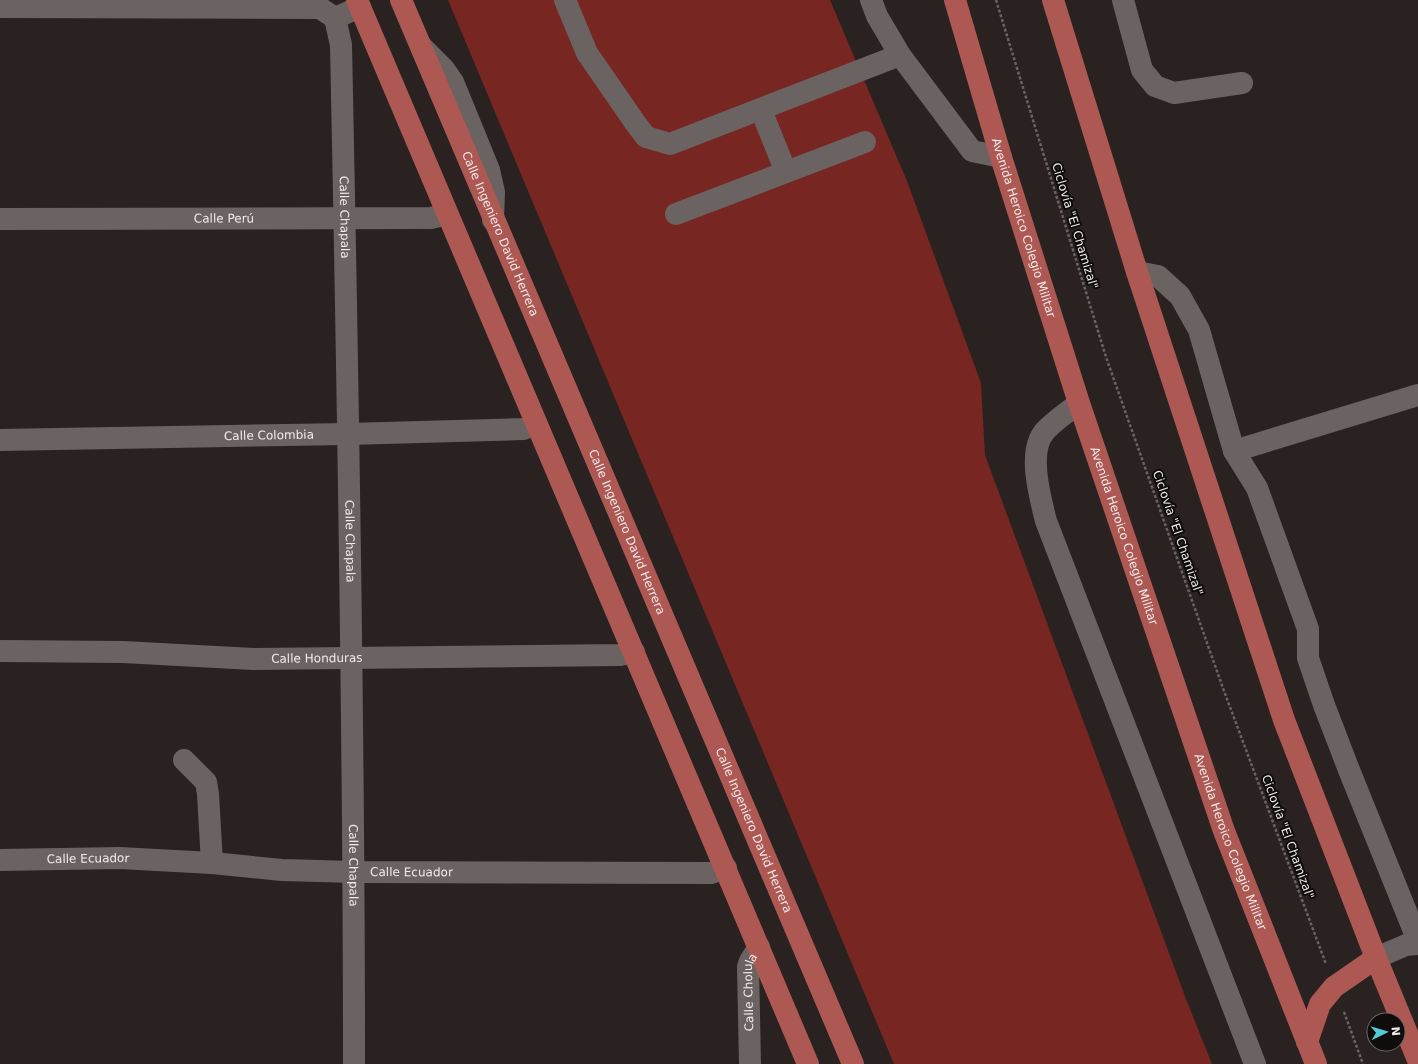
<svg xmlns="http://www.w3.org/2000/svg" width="1418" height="1064" font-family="'DejaVu Sans',sans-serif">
<rect width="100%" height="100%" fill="#292221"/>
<!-- water -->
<polygon fill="#772622" points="448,0 830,0 907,181 981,383 985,455 1186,999 1212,1064 894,1064"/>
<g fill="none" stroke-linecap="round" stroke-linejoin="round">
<!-- path -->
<g stroke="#6a6363" stroke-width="2.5" stroke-dasharray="3 2" stroke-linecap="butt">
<polyline points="996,0 1106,357 1224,691 1326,964"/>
<polyline points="1344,1012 1363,1064"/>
</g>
<!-- minor -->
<g stroke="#6b6362" stroke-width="22">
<polyline points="565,0 587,53 636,124 646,137 670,144 900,55"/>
<polyline points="871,0 877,16 900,55 972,151 1001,157"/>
<polyline points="1123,0 1142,70 1155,86 1174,93 1242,83"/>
<polyline points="0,7 320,8 335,18 360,7"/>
<path id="s1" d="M335,18L341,45C348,384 354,724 354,1064"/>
<polyline points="421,46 444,69 453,82 489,170 494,192 493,220"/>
<polyline points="786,172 865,142"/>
<polyline points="676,214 786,172 761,110"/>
<path id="s2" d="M0,219L431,218L447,214"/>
<polyline points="1137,272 1158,276 1180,296 1199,330 1234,451 1257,488 1308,629 1308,658 1324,705 1349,770 1418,941"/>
<path d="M1079,403C1068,412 1055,420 1045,431C1027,451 1040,497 1046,521L1255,1064"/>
<path id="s3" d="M0,440L348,434L524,429L536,423"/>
<polyline points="1234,451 1418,395"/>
<path id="s4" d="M0,651L123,652L253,659L620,655L634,652"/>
<polyline points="184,760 206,782 208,794 212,863"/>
<path id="s5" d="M0,860L120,858L212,863L282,870L354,872L711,873L726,868"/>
<polyline points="1376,958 1406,945 1418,944"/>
<path id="s6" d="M750,1064L748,967L750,961L759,947"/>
</g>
<!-- major -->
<g stroke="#ad5853" stroke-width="22">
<path d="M357,0C507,355 659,709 808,1064"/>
<path id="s7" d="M401,0L853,1064"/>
<path id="s8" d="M955,0L1001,157L1079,403L1224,831L1316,1064"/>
<polyline points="1053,0 1137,272 1284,720 1376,958 1418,1060"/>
<polyline points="1307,1042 1320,1004 1334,987 1376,958"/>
</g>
</g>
<g text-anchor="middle" stroke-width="4" stroke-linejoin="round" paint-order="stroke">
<!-- street labels -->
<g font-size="12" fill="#f0eaea" stroke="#0f0c0c">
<text dy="4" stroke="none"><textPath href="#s1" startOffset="200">Calle Chapala</textPath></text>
<text dy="4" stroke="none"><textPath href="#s2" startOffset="224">Calle Perú</textPath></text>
<text transform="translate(1075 226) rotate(73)" y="4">Ciclovía "El Chamizal"</text>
<text dy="4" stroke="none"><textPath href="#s8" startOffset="238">Avenida Heroico Colegio Militar</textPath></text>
<text dy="4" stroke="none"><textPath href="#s7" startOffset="254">Calle Ingeniero David Herrera</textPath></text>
<text dy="4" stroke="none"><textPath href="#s3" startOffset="269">Calle Colombia</textPath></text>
<text dy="4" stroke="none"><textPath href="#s7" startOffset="578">Calle Ingeniero David Herrera</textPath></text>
<text transform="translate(1178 533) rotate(71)" y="4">Ciclovía "El Chamizal"</text>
<text dy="4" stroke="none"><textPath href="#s8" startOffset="562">Avenida Heroico Colegio Militar</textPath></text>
<text dy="4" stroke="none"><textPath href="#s1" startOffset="524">Calle Chapala</textPath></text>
<text dy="4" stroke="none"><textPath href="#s4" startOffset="317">Calle Honduras</textPath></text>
<text dy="4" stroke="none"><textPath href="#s7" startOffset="902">Calle Ingeniero David Herrera</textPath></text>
<text transform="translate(1288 837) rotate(70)" y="4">Ciclovía "El Chamizal"</text>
<text dy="4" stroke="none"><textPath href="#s8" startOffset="886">Avenida Heroico Colegio Militar</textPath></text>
<text dy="4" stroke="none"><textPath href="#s5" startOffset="88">Calle Ecuador</textPath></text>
<text dy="4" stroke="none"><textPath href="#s1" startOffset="848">Calle Chapala</textPath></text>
<text dy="4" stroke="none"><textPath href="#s5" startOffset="412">Calle Ecuador</textPath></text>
<text dy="4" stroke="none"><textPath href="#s6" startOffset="72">Calle Cholula</textPath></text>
</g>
</g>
<!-- north arrow -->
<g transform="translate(1386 1032) rotate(85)"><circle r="19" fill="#0f0c0c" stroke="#696565"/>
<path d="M0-3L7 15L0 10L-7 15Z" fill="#52cbd9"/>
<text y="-6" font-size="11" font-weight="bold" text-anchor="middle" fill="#f0eaea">N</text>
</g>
</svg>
